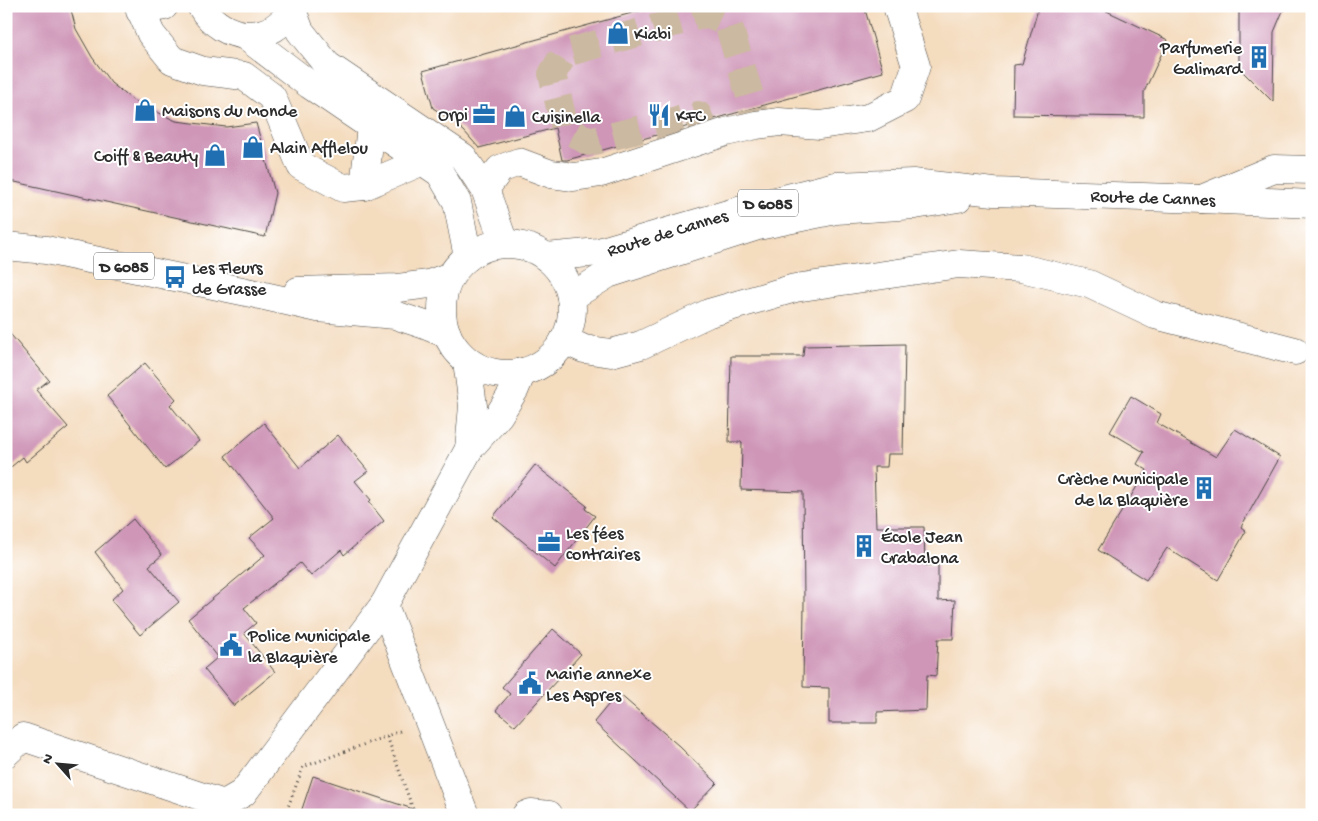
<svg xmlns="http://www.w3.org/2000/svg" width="1318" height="821" font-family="'Gochi Hand',sans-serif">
<rect width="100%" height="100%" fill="#fff"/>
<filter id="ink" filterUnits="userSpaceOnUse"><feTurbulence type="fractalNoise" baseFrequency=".02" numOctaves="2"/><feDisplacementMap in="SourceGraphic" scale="10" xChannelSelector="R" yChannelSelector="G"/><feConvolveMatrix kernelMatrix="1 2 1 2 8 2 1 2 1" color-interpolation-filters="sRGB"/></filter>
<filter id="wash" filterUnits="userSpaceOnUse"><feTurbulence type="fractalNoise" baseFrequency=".0096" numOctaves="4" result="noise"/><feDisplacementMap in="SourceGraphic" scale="20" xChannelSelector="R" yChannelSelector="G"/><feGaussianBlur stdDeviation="1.12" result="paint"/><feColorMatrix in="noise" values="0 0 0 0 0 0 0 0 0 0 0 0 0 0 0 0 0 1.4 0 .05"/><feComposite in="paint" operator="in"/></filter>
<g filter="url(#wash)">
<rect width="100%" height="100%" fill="#f4dcbf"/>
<g id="blocks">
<!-- building -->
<g fill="#cf96b8">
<polygon points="6,6 70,6 76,29 92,57 111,83 134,101 176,121 226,127 256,123 275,193 265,237 6,180"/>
<polygon points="657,6 864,6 883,72 567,160 562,160 555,128 479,148 464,131 447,117 433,108 423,71"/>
<polygon points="1039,6 1096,6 1168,40 1144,92 1144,117 1013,115 1014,65 1022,64"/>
<polygon points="1239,6 1285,6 1274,32 1273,102 1239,68"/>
<polygon points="6,329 49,380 36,390 68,427 26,462 23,457 6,471"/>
<polygon points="905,344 903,454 888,454 887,467 874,467 876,527 924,527 925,565 938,565 938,601 955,600 953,639 938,639 936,676 927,675 926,710 877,712 877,723 829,723 829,688 803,687 804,602 803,492 741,490 742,442 729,442 731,356 803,356 804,346"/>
<polygon points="145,363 176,399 170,405 199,441 165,469 107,396"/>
<polygon points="1131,396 1161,414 1157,423 1216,457 1235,429 1280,457 1241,527 1246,531 1218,580 1167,548 1146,580 1098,550 1147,470 1137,464 1144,452 1110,432"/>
<polygon points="264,423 300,468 338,435 368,471 355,481 371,500 369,502 384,521 344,555 341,550 311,576 300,563 244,608 256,623 244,633 275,672 234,706 204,669 218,657 188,619 265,555 249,538 274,518 225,456"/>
<polygon points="535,465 587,506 585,509 595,516 555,568 493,517"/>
<polygon points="133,519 162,555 149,566 179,602 140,635 111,600 123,589 95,552"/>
<polygon points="553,629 581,654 515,726 496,710 510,694 502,687"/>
<polygon points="618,693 679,746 717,783 690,811 594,722"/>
<polygon points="313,776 416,810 415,815 300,815"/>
</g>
</g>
</g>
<g filter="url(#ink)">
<use href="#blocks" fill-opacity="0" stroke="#494641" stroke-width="1"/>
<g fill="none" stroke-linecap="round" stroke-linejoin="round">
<!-- minor-tunnel -->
<polyline stroke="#ccb9a1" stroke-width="28" stroke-dasharray="28 14" stroke-linecap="butt" points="707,138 698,115 589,142 565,128 552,74 565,53 706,14 728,23 750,96 756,125"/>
<defs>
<g id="minor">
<polyline points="139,6 151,34 172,60 203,71 244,76 272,97 301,166 343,188 364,186 423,161"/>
<path d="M201,6C222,42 274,47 293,6"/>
<polyline points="292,10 300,31 327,65 463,157 485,189 504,243"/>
<polyline points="140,11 164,6"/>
<polyline points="244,35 310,85 440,173 457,202 468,257"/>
<polyline points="364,186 371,127"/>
<polyline points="485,189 500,169 519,162 551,174 574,177 601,173 726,132 756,125 779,122 820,125 868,118 905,99 916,66 897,6"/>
<polyline points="1202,199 1274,169 1312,170"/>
<polyline points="564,340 584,349 611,353 641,345 709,313 795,288 959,264 1021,268 1089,284 1155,315 1295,351"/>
<polyline points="467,361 473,406 469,449"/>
<polyline points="6,753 23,737 224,804 243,793 384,605"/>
<polyline points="465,815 384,605 469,449 499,415 515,389 522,372"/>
<polyline points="526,815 531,813 549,815"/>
</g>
<g id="major">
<circle cx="507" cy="309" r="65"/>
<polyline points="6,246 46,250 242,291 318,308 395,315 425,325 447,334"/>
<polyline points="546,257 599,252 752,207 835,186 913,183 994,192 1202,199 1312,204"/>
<polyline points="298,291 398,288 429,284 450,276"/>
<polyline points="571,297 608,274 758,226 836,210 915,205 958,198"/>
</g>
</defs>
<!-- minor casing -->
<use href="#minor" stroke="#494641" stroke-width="29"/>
<!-- major casing -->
<use href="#major" stroke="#494641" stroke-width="29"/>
<!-- path -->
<g stroke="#494641" stroke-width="3" stroke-dasharray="1 4" stroke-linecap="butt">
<polyline points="400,731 387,736 415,815"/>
<polyline points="285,815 303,767 387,736"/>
</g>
<!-- minor -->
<use href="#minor" stroke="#fff" stroke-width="28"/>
<!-- major -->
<use href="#major" stroke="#fff" stroke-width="28"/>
</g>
</g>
<!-- icons -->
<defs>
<symbol id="shop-bare" viewBox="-9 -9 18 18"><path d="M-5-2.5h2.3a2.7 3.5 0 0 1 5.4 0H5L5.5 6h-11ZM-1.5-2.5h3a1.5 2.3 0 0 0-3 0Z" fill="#1f6fb2" stroke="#fff" stroke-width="2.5" paint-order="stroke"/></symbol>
<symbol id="building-bare" viewBox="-9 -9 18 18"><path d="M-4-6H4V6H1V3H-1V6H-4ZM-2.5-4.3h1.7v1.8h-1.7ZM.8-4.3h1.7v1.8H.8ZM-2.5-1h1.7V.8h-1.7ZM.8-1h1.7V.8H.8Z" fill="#1f6fb2" stroke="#fff" stroke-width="2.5" paint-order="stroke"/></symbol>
<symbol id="office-bare" viewBox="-9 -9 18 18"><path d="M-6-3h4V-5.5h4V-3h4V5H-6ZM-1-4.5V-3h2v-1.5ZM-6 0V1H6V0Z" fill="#1f6fb2" stroke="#fff" stroke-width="2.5" paint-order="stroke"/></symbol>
<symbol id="restaurant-bare" viewBox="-9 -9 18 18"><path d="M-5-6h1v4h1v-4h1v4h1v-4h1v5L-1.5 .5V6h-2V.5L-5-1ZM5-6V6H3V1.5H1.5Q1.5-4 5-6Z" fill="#1f6fb2" stroke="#fff" stroke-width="2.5" paint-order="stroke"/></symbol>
<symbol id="bus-bare" viewBox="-9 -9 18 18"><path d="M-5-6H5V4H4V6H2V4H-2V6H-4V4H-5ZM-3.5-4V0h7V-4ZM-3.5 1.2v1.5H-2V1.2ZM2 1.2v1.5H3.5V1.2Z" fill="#1f6fb2" stroke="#fff" stroke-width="2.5" paint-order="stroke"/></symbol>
<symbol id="civic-bare" viewBox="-9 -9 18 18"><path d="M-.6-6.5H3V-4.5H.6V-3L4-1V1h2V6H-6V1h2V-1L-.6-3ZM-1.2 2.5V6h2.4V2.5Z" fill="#1f6fb2" stroke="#fff" stroke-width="2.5" paint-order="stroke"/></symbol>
</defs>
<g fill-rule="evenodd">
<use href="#shop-bare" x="602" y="17" width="32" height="32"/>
<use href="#building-bare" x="1243" y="41" width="32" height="32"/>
<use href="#shop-bare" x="129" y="94" width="32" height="32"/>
<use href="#office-bare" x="468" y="98" width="32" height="32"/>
<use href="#restaurant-bare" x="643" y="99" width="32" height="32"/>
<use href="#shop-bare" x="499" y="100" width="32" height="32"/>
<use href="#shop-bare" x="237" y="131" width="32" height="32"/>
<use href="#shop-bare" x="199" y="139" width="32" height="32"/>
<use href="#bus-bare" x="159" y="261" width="32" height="32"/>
<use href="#building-bare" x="1188" y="472" width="32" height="32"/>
<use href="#office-bare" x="533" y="526" width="32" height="32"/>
<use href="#building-bare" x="848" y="530" width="32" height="32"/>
<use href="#civic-bare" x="215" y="629" width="32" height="32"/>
<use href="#civic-bare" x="514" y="667" width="32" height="32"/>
</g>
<g text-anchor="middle" stroke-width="4" stroke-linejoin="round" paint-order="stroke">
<!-- shield labels -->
<g fill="#fff" stroke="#6b6b6b" stroke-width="1">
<rect x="738" y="189.5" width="60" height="27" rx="4"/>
<rect x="94" y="252.5" width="60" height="27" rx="4"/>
</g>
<g font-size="16" font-weight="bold" fill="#2b2b2b">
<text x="768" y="209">D 6085</text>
<text x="124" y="272">D 6085</text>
</g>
<!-- poi labels -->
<g font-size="18" fill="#2b2b2b" stroke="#fff" text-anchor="start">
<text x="634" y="39">Kiabi</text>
<text x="1242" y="53" text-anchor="end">Parfumerie<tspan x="1242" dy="21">Galimard</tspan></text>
<text x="162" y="116">Maisons du Monde</text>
<text x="468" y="120" text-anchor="end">Orpi</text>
<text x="676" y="121">KFC</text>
<text x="532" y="122">Cuisinella</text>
<text x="270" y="153">Alain Afflelou</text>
<text x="198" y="161" text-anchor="end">Coiff &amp; Beauty</text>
<text x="192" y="273">Les Fleurs<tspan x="192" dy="21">de Grasse</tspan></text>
<text x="1188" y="484" text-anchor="end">Crèche Municipale<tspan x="1188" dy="21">de la Blaquière</tspan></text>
<text x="566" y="538">Les fées<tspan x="566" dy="21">contraires</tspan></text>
<text x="881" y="542">École Jean<tspan x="881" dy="21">Crabalona</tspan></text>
<text x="248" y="641">Police Municipale<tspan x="248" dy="21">la Blaquière</tspan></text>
<text x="546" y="679">Mairie annexe<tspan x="546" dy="21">Les Aspres</tspan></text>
</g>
<!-- street labels -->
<g font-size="18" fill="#2b2b2b" stroke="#fff">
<text transform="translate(1153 197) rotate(2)" y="6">Route de Cannes</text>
<text transform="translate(667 232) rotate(-17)" y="6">Route de Cannes</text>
</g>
</g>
<!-- margin -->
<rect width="1318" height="821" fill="none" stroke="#fff" stroke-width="25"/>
<!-- north arrow -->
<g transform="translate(58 764) rotate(297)" stroke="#ffffff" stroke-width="4" paint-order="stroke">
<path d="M0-4L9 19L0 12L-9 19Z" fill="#2b2b2b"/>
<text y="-8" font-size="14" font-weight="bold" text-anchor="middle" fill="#2b2b2b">N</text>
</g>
</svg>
